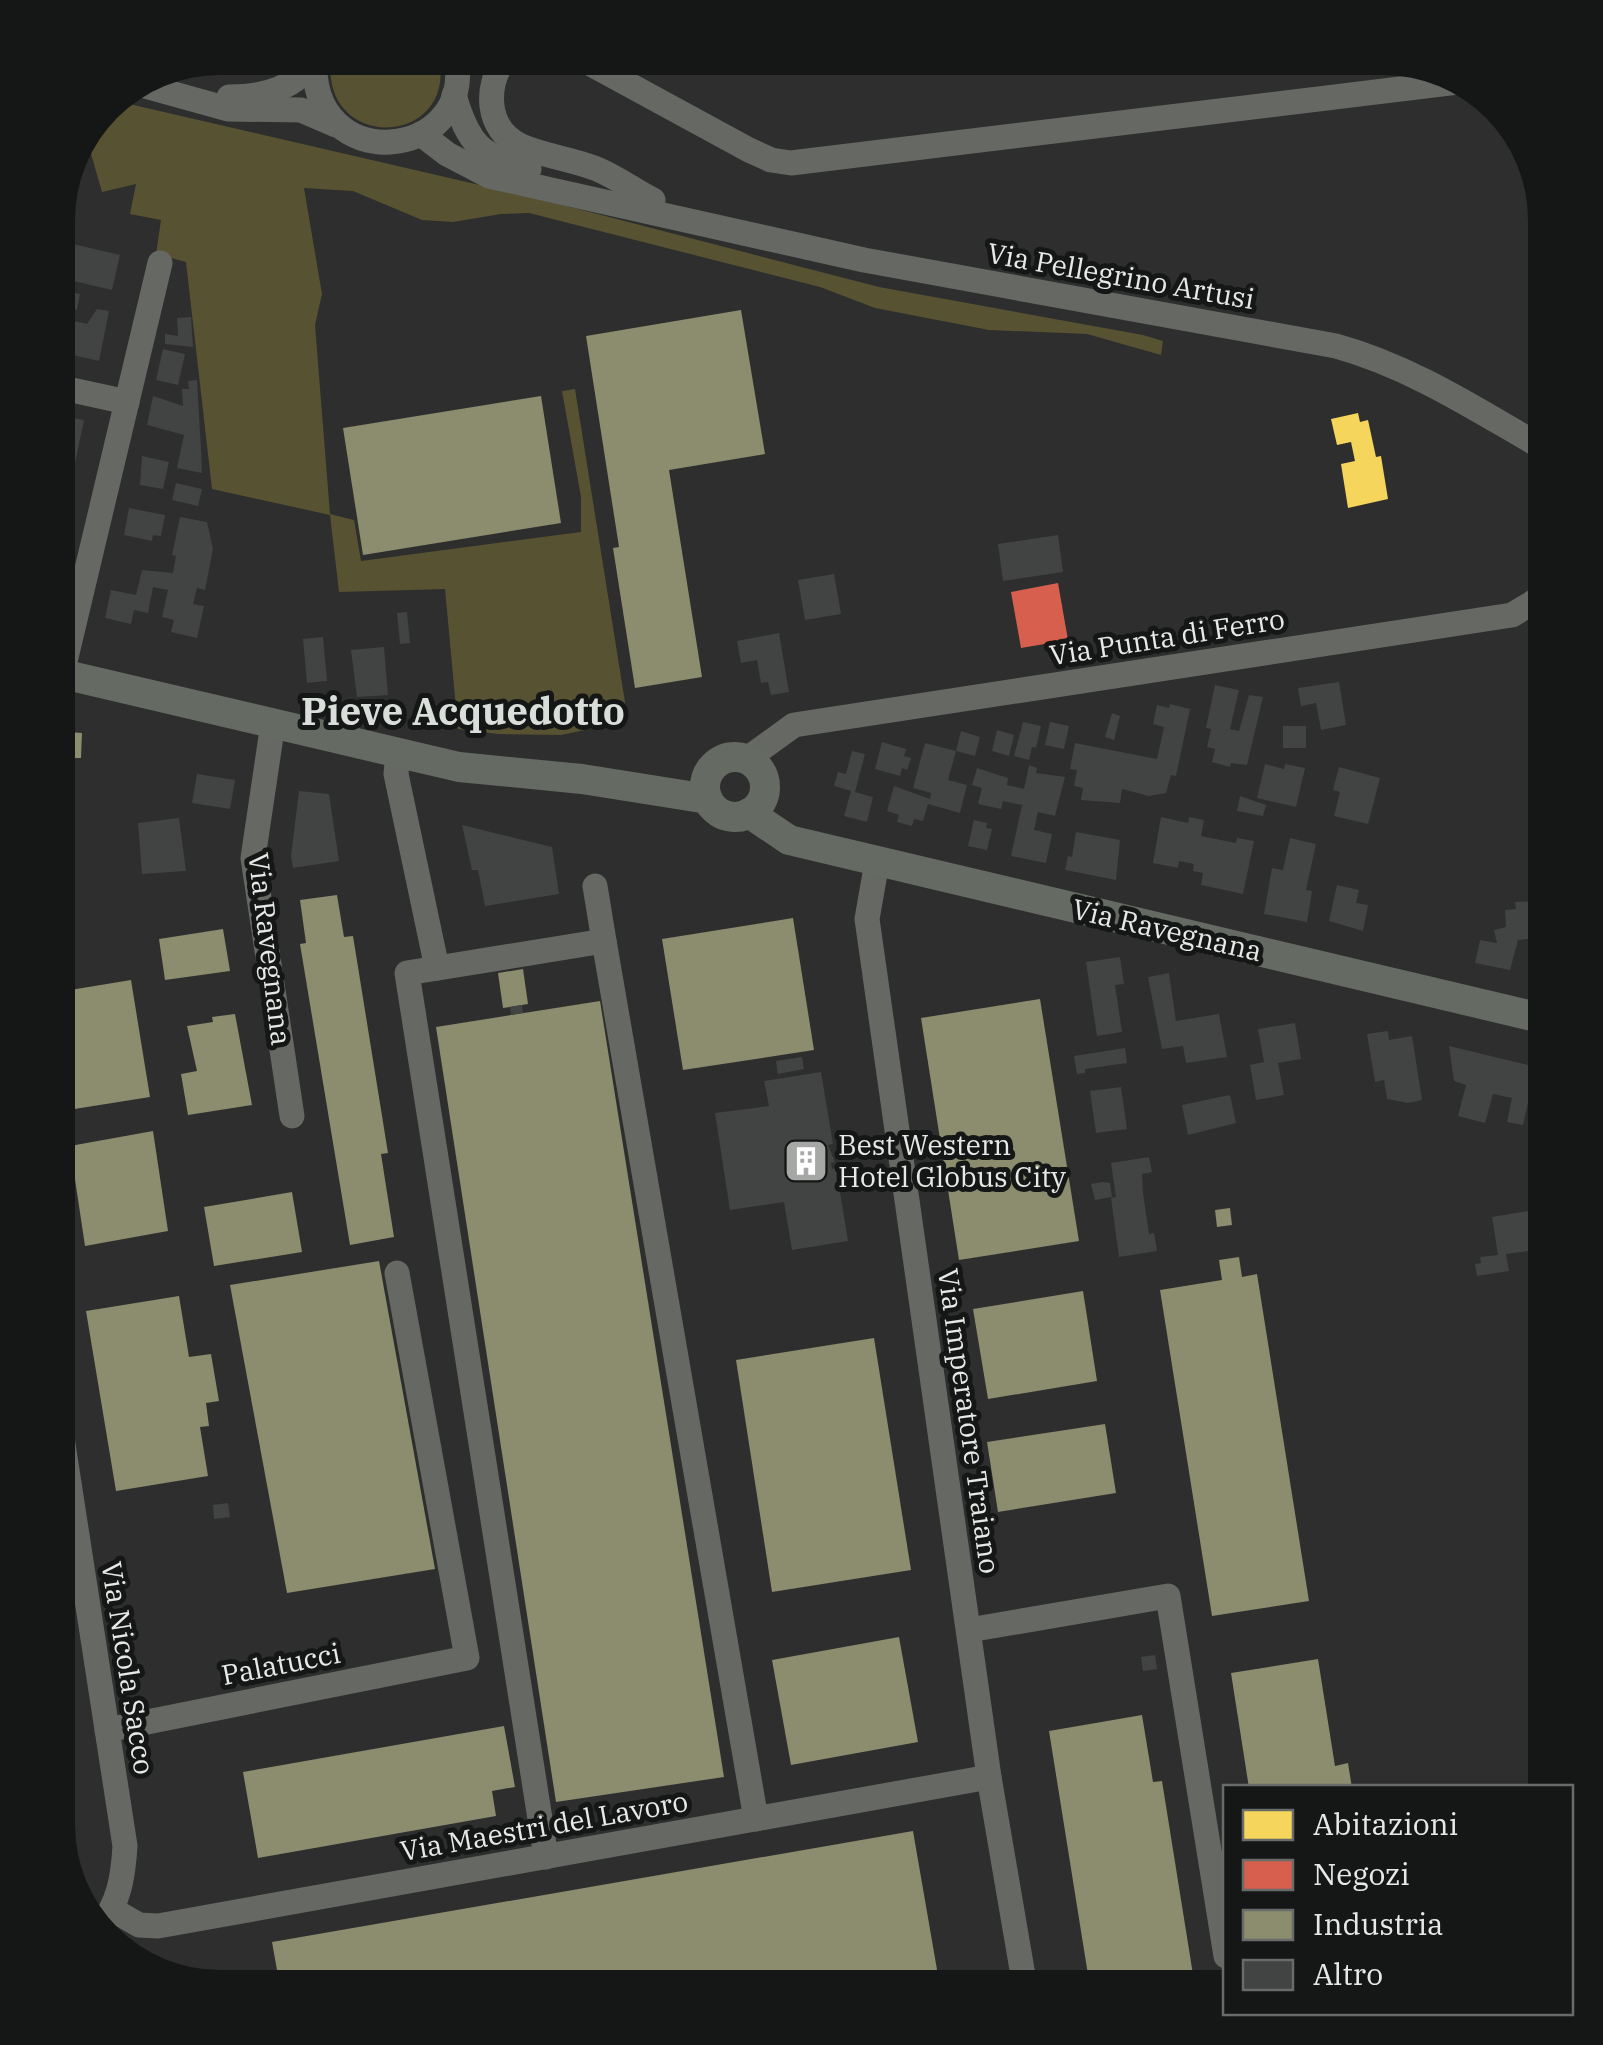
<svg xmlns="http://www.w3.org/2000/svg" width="1603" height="2045" font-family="'IBM Plex Serif',serif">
<rect width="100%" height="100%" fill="#2d2e2d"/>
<!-- green -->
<g fill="#575231">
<path d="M331,58H439C457,147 320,154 331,58Z"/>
<polygon points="112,100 532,197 879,287 1143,335 1163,341 1161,355 1087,334 989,330 875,308 820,287 529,213 501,214 453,222 422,220 353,191 304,188 322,294 315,325 330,514 354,520 361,561 581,532 581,497 562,391 575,389 628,721 561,735 498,734 458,729 445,589 339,592 330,515 212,489 186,262 156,254 161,220 130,214 136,184 102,192 89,147"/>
</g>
<!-- homes -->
<polygon fill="#f6d55c" points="1358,413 1360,422 1368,420 1376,457 1381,456 1388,499 1348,508 1341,464 1355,461 1351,442 1337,445 1331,419"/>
<!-- shops -->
<polygon fill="#d6604d" points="1058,583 1068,640 1021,648 1011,592"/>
<!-- industry -->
<g fill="#8c8c6e">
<polygon points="741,310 765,454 669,470 702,677 635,688 613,548 619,547 586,336"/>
<polygon points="541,396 561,523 363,555 343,428"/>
<polygon points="58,731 82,733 81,758 58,758"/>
<polygon points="337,895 344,937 353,936 388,1153 381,1154 394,1237 350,1245 300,944 306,943 300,900"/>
<polygon points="793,918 814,1050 683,1070 662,939"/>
<polygon points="223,929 230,971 165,980 159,939"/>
<polygon points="523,969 528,1004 503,1008 498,973"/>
<polygon points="131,980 150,1097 62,1111 58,1081 58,992"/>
<polygon points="1040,999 1079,1241 959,1260 921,1018"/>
<polygon points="600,1001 724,1777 556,1802 436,1027"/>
<polygon points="235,1014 252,1105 188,1115 181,1074 197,1071 187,1026 213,1022 212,1017"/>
<polygon points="153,1131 168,1231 85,1246 70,1146"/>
<polygon points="292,1192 302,1252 214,1266 204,1207"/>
<polygon points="1230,1208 1232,1225 1217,1227 1215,1210"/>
<polygon points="1239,1257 1242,1277 1257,1274 1309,1601 1212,1616 1160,1290 1222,1280 1219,1260"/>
<polygon points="379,1261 435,1569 287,1593 230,1285"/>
<polygon points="1083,1291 1097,1381 988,1399 973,1309"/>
<polygon points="179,1296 189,1357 211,1354 219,1401 206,1403 209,1426 200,1427 208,1476 116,1491 86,1311"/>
<polygon points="874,1338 911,1570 772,1592 736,1360"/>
<polygon points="1105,1424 1116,1493 998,1512 987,1442"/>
<polygon points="899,1637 918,1742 791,1765 772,1660"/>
<polygon points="1318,1659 1335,1766 1348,1763 1352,1788 1249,1788 1231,1673"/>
<polygon points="1142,1715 1153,1782 1162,1781 1195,1987 1079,1987 1078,1982 1089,1981 1049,1731"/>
<polygon points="504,1726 515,1787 492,1791 496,1816 258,1858 243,1772"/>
<polygon points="913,1831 940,1987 280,1987 272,1942"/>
</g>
<!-- building -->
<g fill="#424343">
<polygon points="73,244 120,255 112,290 65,279"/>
<polygon points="66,291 80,294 77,310 63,307 58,321 58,293 65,294"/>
<polygon points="97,309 109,311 99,361 64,353 66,345 58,342 58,337 61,335 65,319 87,324"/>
<polygon points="191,317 193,347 165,344 165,334 178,336 177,318"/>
<polygon points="163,349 185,354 178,385 156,380"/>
<polygon points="197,380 201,449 202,473 177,468 184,435 147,425 153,396 183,406 182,389 189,389 188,381"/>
<polygon points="61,416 84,420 74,468 58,465"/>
<polygon points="142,456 169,462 163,489 140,485"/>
<polygon points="176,483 202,489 198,506 172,500"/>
<polygon points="58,494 68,496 60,536 58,536"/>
<polygon points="129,508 165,515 161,536 153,535 152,541 124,535"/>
<polygon points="180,517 207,522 213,549 205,590 197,588 193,604 204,606 197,638 171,632 174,620 162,617 168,590 153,587 148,613 134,610 131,624 105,618 111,590 136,595 142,570 173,573 176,556 172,555"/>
<polygon points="1058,535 1063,572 1003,581 998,544"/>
<polygon points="834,574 841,614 805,620 798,580"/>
<polygon points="407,612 410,643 400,644 397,613"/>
<polygon points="779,633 789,692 771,695 768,682 761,683 757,660 741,663 737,641"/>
<polygon points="323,637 327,681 307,683 303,639"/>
<polygon points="384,647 388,695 357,697 351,650"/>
<polygon points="1339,682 1346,725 1321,730 1316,703 1301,706 1298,688"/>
<polygon points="1215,685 1239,690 1230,729 1239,731 1249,695 1263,697 1247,765 1231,763 1230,767 1212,762 1215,749 1207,747 1211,729 1206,728"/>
<polygon points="1170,704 1190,709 1176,776 1171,775 1166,793 1149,796 1122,789 1120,803 1081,800 1083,788 1074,786 1077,770 1070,769 1075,743 1157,759 1164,727 1153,724 1157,705 1169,708"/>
<polygon points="1112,713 1120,716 1114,740 1105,737"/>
<polygon points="1023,722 1041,726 1036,748 1032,747 1029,760 1014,756"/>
<polygon points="1050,722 1069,726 1064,749 1045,745"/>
<rect x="1283" y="726" width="23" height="22"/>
<polygon points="997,730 1014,735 1009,756 992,751"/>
<polygon points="961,731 980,737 975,756 956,751"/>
<polygon points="882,742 906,749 904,756 911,758 907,770 902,768 900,776 875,769"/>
<polygon points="925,743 956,751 948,780 967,785 960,813 928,804 923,821 914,819 912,826 897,822 899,815 887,811 894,786 930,799 931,793 913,788"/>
<polygon points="852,751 865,754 855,792 873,797 867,822 844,816 851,791 834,786 838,772 846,774"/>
<polygon points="1265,764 1284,769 1285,764 1305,768 1296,807 1257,798"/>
<polygon points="1029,765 1037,768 1036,773 1065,777 1055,816 1038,812 1034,830 1052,834 1046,863 1011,856 1022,805 1003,801 1001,809 978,804 982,788 972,785 977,768 1008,778 1007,785 1024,789"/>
<polygon points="1339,767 1380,778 1368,824 1334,816 1340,792 1333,790"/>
<polygon points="197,774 235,780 230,809 192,803"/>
<polygon points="299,791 329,794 339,861 293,868 291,856"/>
<polygon points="1240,796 1266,805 1263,816 1237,811"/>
<polygon points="1161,817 1188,823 1189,817 1204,820 1201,836 1236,843 1237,838 1254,841 1243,894 1201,885 1203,873 1193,871 1194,864 1179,861 1178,868 1153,863"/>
<polygon points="179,818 186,871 142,874 138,823"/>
<polygon points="974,820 987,823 986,828 992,829 987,850 968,846"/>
<polygon points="462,825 552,847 559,894 485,906 478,870 472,870"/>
<polygon points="1076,832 1120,840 1116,880 1065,870 1068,856 1072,857"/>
<polygon points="1290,838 1316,844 1306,890 1312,891 1307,922 1264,914 1272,868 1283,870"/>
<polygon points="1337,885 1359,890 1356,903 1368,905 1363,931 1329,921"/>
<polygon points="1541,901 1540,926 1545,927 1545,979 1528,975 1537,938 1518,940 1510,970 1475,963 1480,940 1497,943 1494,930 1506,927 1505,910 1516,909 1515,902"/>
<polygon points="1120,957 1124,984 1115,985 1122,1032 1097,1036 1086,962"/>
<polygon points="1169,973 1176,1021 1219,1014 1227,1057 1186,1063 1183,1046 1162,1049 1148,977"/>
<polygon points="522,1005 523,1013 511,1015 510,1007"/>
<polygon points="1295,1023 1301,1059 1278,1063 1284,1095 1256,1100 1250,1065 1264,1062 1258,1029"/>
<polygon points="1388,1031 1389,1040 1412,1036 1422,1100 1408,1103 1387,1099 1384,1080 1375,1082 1367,1034"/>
<polygon points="1449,1046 1536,1067 1523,1125 1507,1122 1512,1098 1493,1094 1485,1123 1458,1116 1466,1085 1454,1081"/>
<polygon points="1125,1048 1127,1063 1085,1069 1085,1073 1077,1074 1074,1056"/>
<polygon points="802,1057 804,1069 778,1074 776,1061"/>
<polygon points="821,1072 833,1144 828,1145 835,1162 831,1163 832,1169 836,1168 848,1241 792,1250 784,1202 730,1210 715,1113 769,1106 764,1081"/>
<polygon points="1121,1087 1127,1129 1096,1133 1090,1091"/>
<polygon points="1230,1095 1236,1123 1188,1135 1182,1105"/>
<polygon points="1149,1157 1152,1172 1142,1174 1143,1193 1149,1234 1154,1233 1157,1251 1119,1257 1111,1198 1116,1197 1111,1163"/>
<polygon points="1102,1182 1110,1183 1112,1197 1095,1200 1091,1184"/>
<polygon points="1528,1211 1534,1250 1506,1254 1509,1271 1477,1276 1475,1264 1481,1263 1480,1257 1498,1255 1492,1217"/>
<polygon points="228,1503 230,1517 214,1519 213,1505"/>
<polygon points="1155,1655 1157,1669 1143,1671 1141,1657"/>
</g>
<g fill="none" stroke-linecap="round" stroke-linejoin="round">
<!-- minor -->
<g stroke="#656863" stroke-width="25">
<path d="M315,58C308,179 476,161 456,58"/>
<path d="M505,58C485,86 485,129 521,146C544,156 572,159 597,169C616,177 634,190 653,200"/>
<polyline points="580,58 749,150 771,160 791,163 1466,81"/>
<polyline points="145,86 228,109 301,110 336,125"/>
<path d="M454,95C468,143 480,157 529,169"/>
<path d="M229,97C264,97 296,89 315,58"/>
<path d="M421,134L447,154L489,176L864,260L1336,346C1412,367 1477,410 1545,449"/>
<polyline points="58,387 127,402"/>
<polyline points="62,674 160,263"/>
<polyline points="273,723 253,858 292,1116"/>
<polyline points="398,753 396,774 437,968"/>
<polyline points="747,759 794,725 1512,615 1545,595"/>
<polyline points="877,862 867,919 989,1777 1025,1987"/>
<polyline points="595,886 604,941"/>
<path d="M58,1412L125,1846C123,1878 119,1903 99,1928"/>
<polyline points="969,1630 1168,1596 1226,1956"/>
<polyline points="107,1730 467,1658 397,1273"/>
<polyline points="546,1857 407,973 604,941 756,1819"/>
<polyline points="113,1910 139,1925 158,1926 989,1777"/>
</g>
<!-- major -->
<g stroke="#656a63" stroke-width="30">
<polyline points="58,673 459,767 582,779 708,799"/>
<circle cx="735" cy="787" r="30"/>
<polyline points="749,813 789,840 1545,1019"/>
</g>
</g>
<!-- icons -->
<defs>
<symbol id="building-square" viewBox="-11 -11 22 22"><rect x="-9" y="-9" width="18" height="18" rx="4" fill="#a6a8a6" stroke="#151716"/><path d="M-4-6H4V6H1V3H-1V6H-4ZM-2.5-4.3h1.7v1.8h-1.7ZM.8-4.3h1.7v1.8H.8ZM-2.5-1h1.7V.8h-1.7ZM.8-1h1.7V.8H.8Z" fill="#fff"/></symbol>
</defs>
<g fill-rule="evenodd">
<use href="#building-square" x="781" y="1136" width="50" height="50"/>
</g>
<g text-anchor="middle" stroke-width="10" stroke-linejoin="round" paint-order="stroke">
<!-- street labels -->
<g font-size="28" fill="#e7e9e7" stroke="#151716">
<text transform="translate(1121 276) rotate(10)" y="10">Via Pellegrino Artusi</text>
<text transform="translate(1167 637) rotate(-9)" y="10">Via Punta di Ferro</text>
<text transform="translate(1167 930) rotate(13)" y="10">Via Ravegnana</text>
<text transform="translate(270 949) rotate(83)" y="10">Via Ravegnana</text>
<text transform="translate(969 1421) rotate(82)" y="10">Via Imperatore Traiano</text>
<text transform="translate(281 1664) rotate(-11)" y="10">Palatucci</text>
<text transform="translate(128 1668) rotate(81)" y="10">Via Nicola Sacco</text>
<text transform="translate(544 1826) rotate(-10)" y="10">Via Maestri del Lavoro</text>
</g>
<!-- poi labels -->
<g font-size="28" fill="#e7e9e7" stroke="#151716" text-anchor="start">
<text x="838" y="1155">Best Western<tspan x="838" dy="32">Hotel Globus City</tspan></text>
</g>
<!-- district labels -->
<g font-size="38" font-weight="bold" fill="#dadedb" stroke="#151716">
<text x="463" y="725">Pieve Acquedotto</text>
</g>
</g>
<!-- crop -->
<path d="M0 0H1603V2045H0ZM220 75H1383A145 145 0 0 1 1528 220V1825A145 145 0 0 1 1383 1970H220A145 145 0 0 1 75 1825V220A145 145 0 0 1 220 75Z" fill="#151716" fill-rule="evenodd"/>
<!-- legend -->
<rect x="1223" y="1785" width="350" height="230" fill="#151716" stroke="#696b6a" stroke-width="2.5"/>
<rect x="1243" y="1810" width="50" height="30" fill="#f6d55c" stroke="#696b6a" stroke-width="2.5"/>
<text x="1313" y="1835" font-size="30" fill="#e7e9e7">Abitazioni</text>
<rect x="1243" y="1860" width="50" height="30" fill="#d6604d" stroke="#696b6a" stroke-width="2.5"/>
<text x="1313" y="1885" font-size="30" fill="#e7e9e7">Negozi</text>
<rect x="1243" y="1910" width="50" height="30" fill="#8c8c6e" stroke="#696b6a" stroke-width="2.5"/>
<text x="1313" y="1935" font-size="30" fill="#e7e9e7">Industria</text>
<rect x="1243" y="1960" width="50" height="30" fill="#424343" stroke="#696b6a" stroke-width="2.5"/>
<text x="1313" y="1985" font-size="30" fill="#e7e9e7">Altro</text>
</svg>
